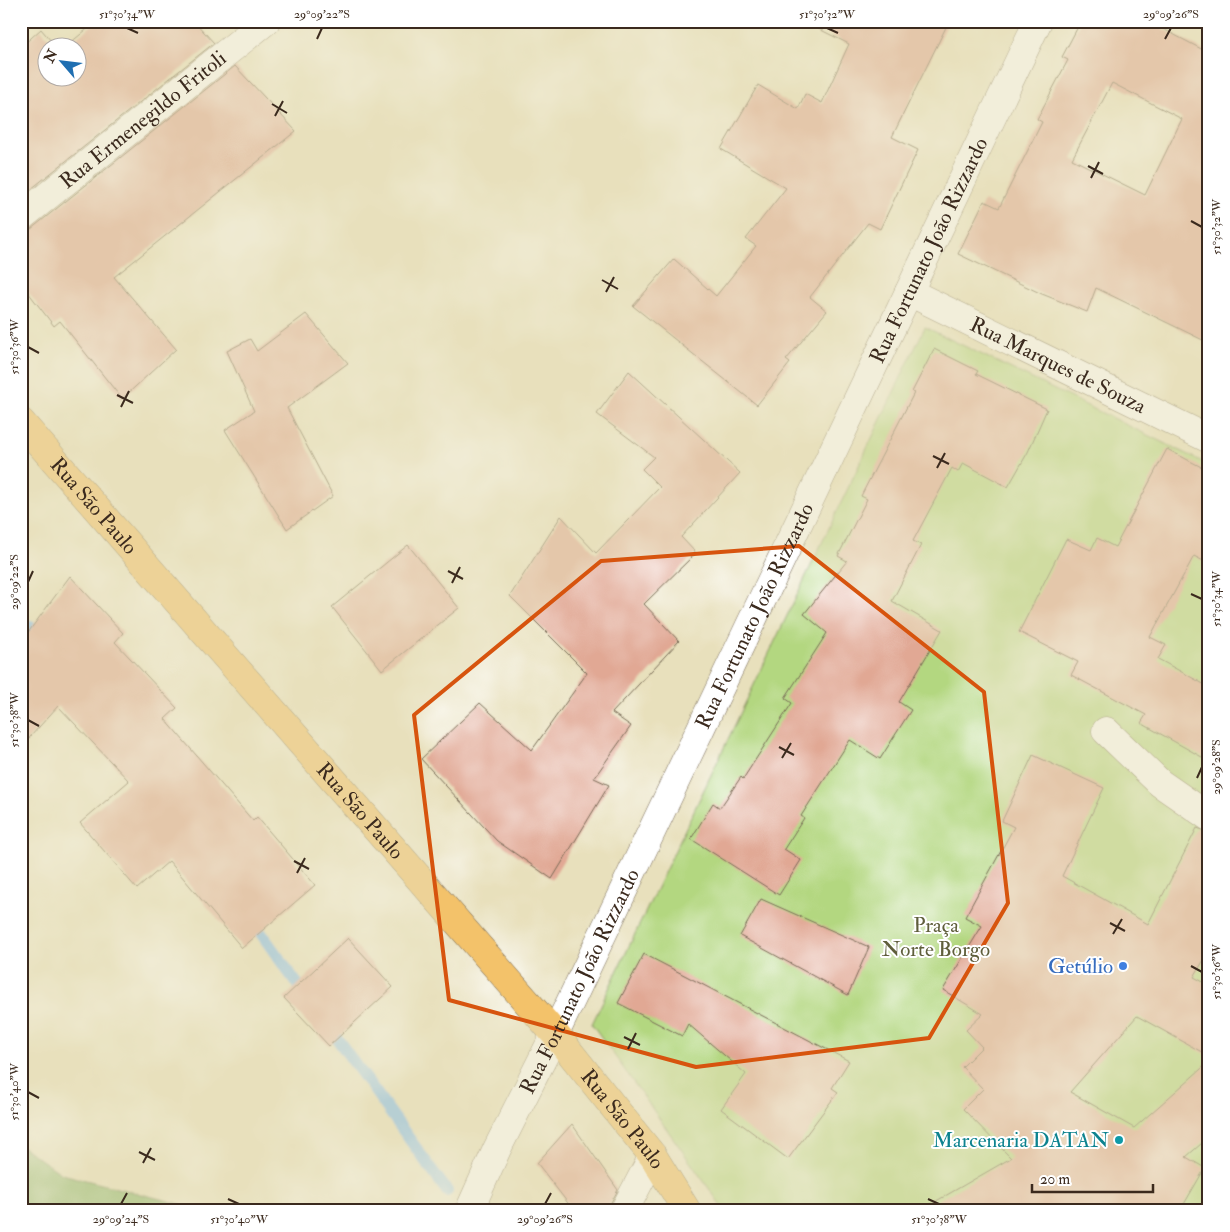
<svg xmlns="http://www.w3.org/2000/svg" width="1230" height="1232" font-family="'IM FELL Double Pica',serif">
<rect width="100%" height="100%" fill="#fff"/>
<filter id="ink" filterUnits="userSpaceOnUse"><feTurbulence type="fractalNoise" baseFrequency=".02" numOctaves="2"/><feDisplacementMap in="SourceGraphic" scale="10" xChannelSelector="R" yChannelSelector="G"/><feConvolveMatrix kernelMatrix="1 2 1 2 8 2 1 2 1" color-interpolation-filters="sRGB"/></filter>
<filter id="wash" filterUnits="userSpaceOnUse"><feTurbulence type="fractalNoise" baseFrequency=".0096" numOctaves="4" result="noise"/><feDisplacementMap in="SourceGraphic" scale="20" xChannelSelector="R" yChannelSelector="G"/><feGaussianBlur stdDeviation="1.12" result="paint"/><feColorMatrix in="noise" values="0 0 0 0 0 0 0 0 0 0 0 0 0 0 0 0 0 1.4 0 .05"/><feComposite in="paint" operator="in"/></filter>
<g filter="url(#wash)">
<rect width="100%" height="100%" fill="#e8e0bc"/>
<!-- green -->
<polygon fill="#b3d780" stroke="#77804f" points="925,327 1209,465 1209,1211 725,1211 592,1024"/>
<!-- forest -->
<polygon fill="#8eb86e" stroke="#647146" points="21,1146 62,1174 188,1206 191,1211 21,1211"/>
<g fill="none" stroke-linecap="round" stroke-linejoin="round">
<!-- stream -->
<g stroke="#7dbaf0" stroke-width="12">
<polyline points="21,622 46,636"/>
<polyline points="251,919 308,999"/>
<polyline points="327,1025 447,1191"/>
</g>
</g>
<g id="blocks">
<!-- building -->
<g fill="#e1a894" fill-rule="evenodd">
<polygon points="97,21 194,21 214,43 21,197 21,47 41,29 57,48 48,48 48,78 78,78 78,48 64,48"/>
<polygon points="803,21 949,21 892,137 918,150 880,229 868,223 810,297 827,311 786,360 790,363 757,405 633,306 674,259 716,296 756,246 746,239 786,188 721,149 758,85 798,109 805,94 822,103 849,44"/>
<path d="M1081,21H1148L1209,53V343L1096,288L1087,312L1042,294L958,254L984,201L999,208L1042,122L1037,119L1068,60L1062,57ZM1112,83L1182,119L1145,195L1072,159Z"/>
<polygon points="235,66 296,131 114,277 176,349 122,399 60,321 54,326 21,283 21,232 31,229"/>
<polygon points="306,314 348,363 287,408 333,496 287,529 225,430 254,411 227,351 250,339 257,351"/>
<polygon points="934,349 978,371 976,374 1047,409 1028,452 1008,487 963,463 958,472 952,468 913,541 921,545 892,601 942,630 899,702 911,710 880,759 850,740 801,816 804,818 784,849 801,860 779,895 691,839 713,803 720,808 741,777 743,779 792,703 785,698 827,633 804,614 847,561 838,556 867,499 861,496 914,393 912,392"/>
<polygon points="629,371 740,473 681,537 696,553 644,604 679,641 612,713 631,726 594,778 609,785 552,879 497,841 421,759 480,703 532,750 587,673 510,596 561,516 596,553 660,487 642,469 654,457 597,414"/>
<polygon points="1167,449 1209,471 1209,564 1194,556 1150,637 1166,645 1158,659 1209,687 1209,761 1141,723 1146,715 1071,675 1078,662 1019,632 1066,539 1091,550 1097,538 1115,547"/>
<polygon points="408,545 459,608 382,670 332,607"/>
<polygon points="70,576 123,633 115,642 177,708 165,719 253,821 257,817 315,885 242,948 169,861 137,889 80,823 129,781 58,706 21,747 21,642"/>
<polygon points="1033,755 1104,788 1062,876 1148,924 1197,828 1209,832 1209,951 1194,977 1209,985 1209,1056 1137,1016 1070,1092 1134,1128 1209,1062 1209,1137 1186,1157 1205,1168 1180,1211 919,1211 1011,1158 963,1109 983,1089 962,1067 982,1047 966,1030 983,1014 943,990 982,926 965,917 1014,827 1002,821"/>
<polygon points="761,899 869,947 848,995 740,936"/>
<polygon points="348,938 393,987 329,1046 284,998"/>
<polygon points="644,954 849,1061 832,1088 838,1092 788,1159 721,1109 746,1074 688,1024 682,1036 618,1003"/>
<polygon points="572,1124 618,1190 610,1204 609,1211 574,1211 537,1163"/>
</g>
</g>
</g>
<g filter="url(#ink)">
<use href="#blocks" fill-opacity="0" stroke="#786a55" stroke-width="1"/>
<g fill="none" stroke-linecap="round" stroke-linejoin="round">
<defs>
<g id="minor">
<path id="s1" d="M21,217L266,21"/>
<path id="s2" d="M909,292L1209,439"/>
<polyline points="1106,731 1160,783 1209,817"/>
<path id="s3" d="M469,1211L497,1149L555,1034L1038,21"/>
<polyline points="624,1211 653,1156"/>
</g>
<g id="major">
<path id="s4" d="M21,422L555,1034L653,1156L687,1211"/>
</g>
</defs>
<!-- minor casing -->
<use href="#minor" stroke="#786a55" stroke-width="29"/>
<!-- major casing -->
<use href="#major" stroke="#786a55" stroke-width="29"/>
<!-- minor -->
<use href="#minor" stroke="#fff" stroke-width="28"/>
<!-- major -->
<use href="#major" stroke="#f3c26a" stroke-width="28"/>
</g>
</g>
<!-- marked area -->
<path d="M0 0H1230V1232H0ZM799,546L984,692L1008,903L929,1038L696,1067L449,1000L414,715L601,561Z" fill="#e8e0bc" fill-opacity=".55" fill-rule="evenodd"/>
<path fill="none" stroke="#d7540e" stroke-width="4" stroke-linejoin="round" d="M799,546L984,692L1008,903L929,1038L696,1067L449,1000L414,715L601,561Z"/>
<!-- ticks -->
<path fill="none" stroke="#3b2a1e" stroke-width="2" d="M127,28L138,33M827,28L838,33M317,39L322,28M1165,39L1171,28M272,104L287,113M275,116L283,101M1088,166L1103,174M1091,178L1099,162M1191,221L1202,227M602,280L618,289M606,292L614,277M28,347L39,353M117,395L133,403M121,407L129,391M933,456L949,464M937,468L945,453M448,571L463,579M28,582L33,571M452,583L460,567M1191,594L1202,599M28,720L39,726M779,747L794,755M782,758L791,743M1197,778L1202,767M294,861L309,869M297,873L305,858M1110,923L1125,931M1113,934L1122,919M1191,966L1202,972M624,1037L640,1045M628,1049L636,1033M28,1092L39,1098M139,1152L155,1160M143,1163L151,1148M228,1199L239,1204M928,1199L939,1204M121,1204L127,1193M545,1204L551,1193"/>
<!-- markers -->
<circle fill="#3f7fe0" stroke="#fff" stroke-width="2" cx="1123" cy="966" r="5"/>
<circle fill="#0f9aa8" stroke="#fff" stroke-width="2" cx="1119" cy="1140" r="5"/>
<g text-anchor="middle" stroke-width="4" stroke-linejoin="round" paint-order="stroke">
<!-- street labels -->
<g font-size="21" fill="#3b2a1e" stroke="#fff">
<text dy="7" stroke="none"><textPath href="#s1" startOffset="156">Rua Ermenegildo Fritoli</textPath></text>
<text dy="7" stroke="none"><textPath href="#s3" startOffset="1065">Rua Fortunato João Rizzardo</textPath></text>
<text dy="7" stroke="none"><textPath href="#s2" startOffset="166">Rua Marques de Souza</textPath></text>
<text dy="7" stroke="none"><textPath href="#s4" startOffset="111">Rua São Paulo</textPath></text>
<text dy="7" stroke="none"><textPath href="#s3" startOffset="660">Rua Fortunato João Rizzardo</textPath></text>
<text dy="7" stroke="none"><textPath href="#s4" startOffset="516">Rua São Paulo</textPath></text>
<text dy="7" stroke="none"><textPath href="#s3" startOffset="255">Rua Fortunato João Rizzardo</textPath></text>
<text dy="7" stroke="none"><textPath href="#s4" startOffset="921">Rua São Paulo</textPath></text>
</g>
<!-- park labels -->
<g font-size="21" fill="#5f5e3b" stroke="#fff">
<text x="936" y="932">Praça<tspan x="936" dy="24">Norte Borgo</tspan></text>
</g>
<!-- shop labels -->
<g font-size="21" fill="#366cbe" stroke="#fff" text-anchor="end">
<text x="1113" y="973">Getúlio</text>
</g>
<!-- culture labels -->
<g font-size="21" fill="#0d838f" stroke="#fff" text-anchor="end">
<text x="1109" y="1147">Marcenaria DATAN</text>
</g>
</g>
<!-- margin -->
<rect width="1230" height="1232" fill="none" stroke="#fff" stroke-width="55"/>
<!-- north arrow -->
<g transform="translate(62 62) rotate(298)"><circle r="24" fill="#ffffff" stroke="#b1aaa5"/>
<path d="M0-4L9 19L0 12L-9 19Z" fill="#1f6fb2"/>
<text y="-8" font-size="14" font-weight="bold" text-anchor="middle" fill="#3b2a1e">N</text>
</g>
<!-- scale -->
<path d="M1032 1184v8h121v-8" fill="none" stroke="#3b2a1e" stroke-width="2.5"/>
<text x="1040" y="1184" font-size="15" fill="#3b2a1e" stroke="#ffffff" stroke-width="4" paint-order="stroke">20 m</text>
<rect x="28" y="28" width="1174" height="1176" fill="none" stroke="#3b2a1e" stroke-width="2"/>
<g font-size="12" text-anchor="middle" fill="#3b2a1e">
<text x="127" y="18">51°30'34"W</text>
<text x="322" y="18">29°09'22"S</text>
<text x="827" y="18">51°30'32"W</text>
<text x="1171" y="18">29°09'26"S</text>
<text transform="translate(1216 227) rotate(-90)" y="4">51°30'32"W</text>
<text transform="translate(14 347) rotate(-90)" y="4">51°30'36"W</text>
<text transform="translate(14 582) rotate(-90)" y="4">29°09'22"S</text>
<text transform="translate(1216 599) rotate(-90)" y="4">51°30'34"W</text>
<text transform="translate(14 720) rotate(-90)" y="4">51°30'38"W</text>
<text transform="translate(1216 767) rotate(-90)" y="4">29°09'28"S</text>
<text transform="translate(1216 972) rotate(-90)" y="4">51°30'36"W</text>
<text transform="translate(14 1092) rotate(-90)" y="4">51°30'40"W</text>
<text x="121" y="1223">29°09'24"S</text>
<text x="239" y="1223">51°30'40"W</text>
<text x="545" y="1223">29°09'26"S</text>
<text x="939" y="1223">51°30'38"W</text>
</g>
</svg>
